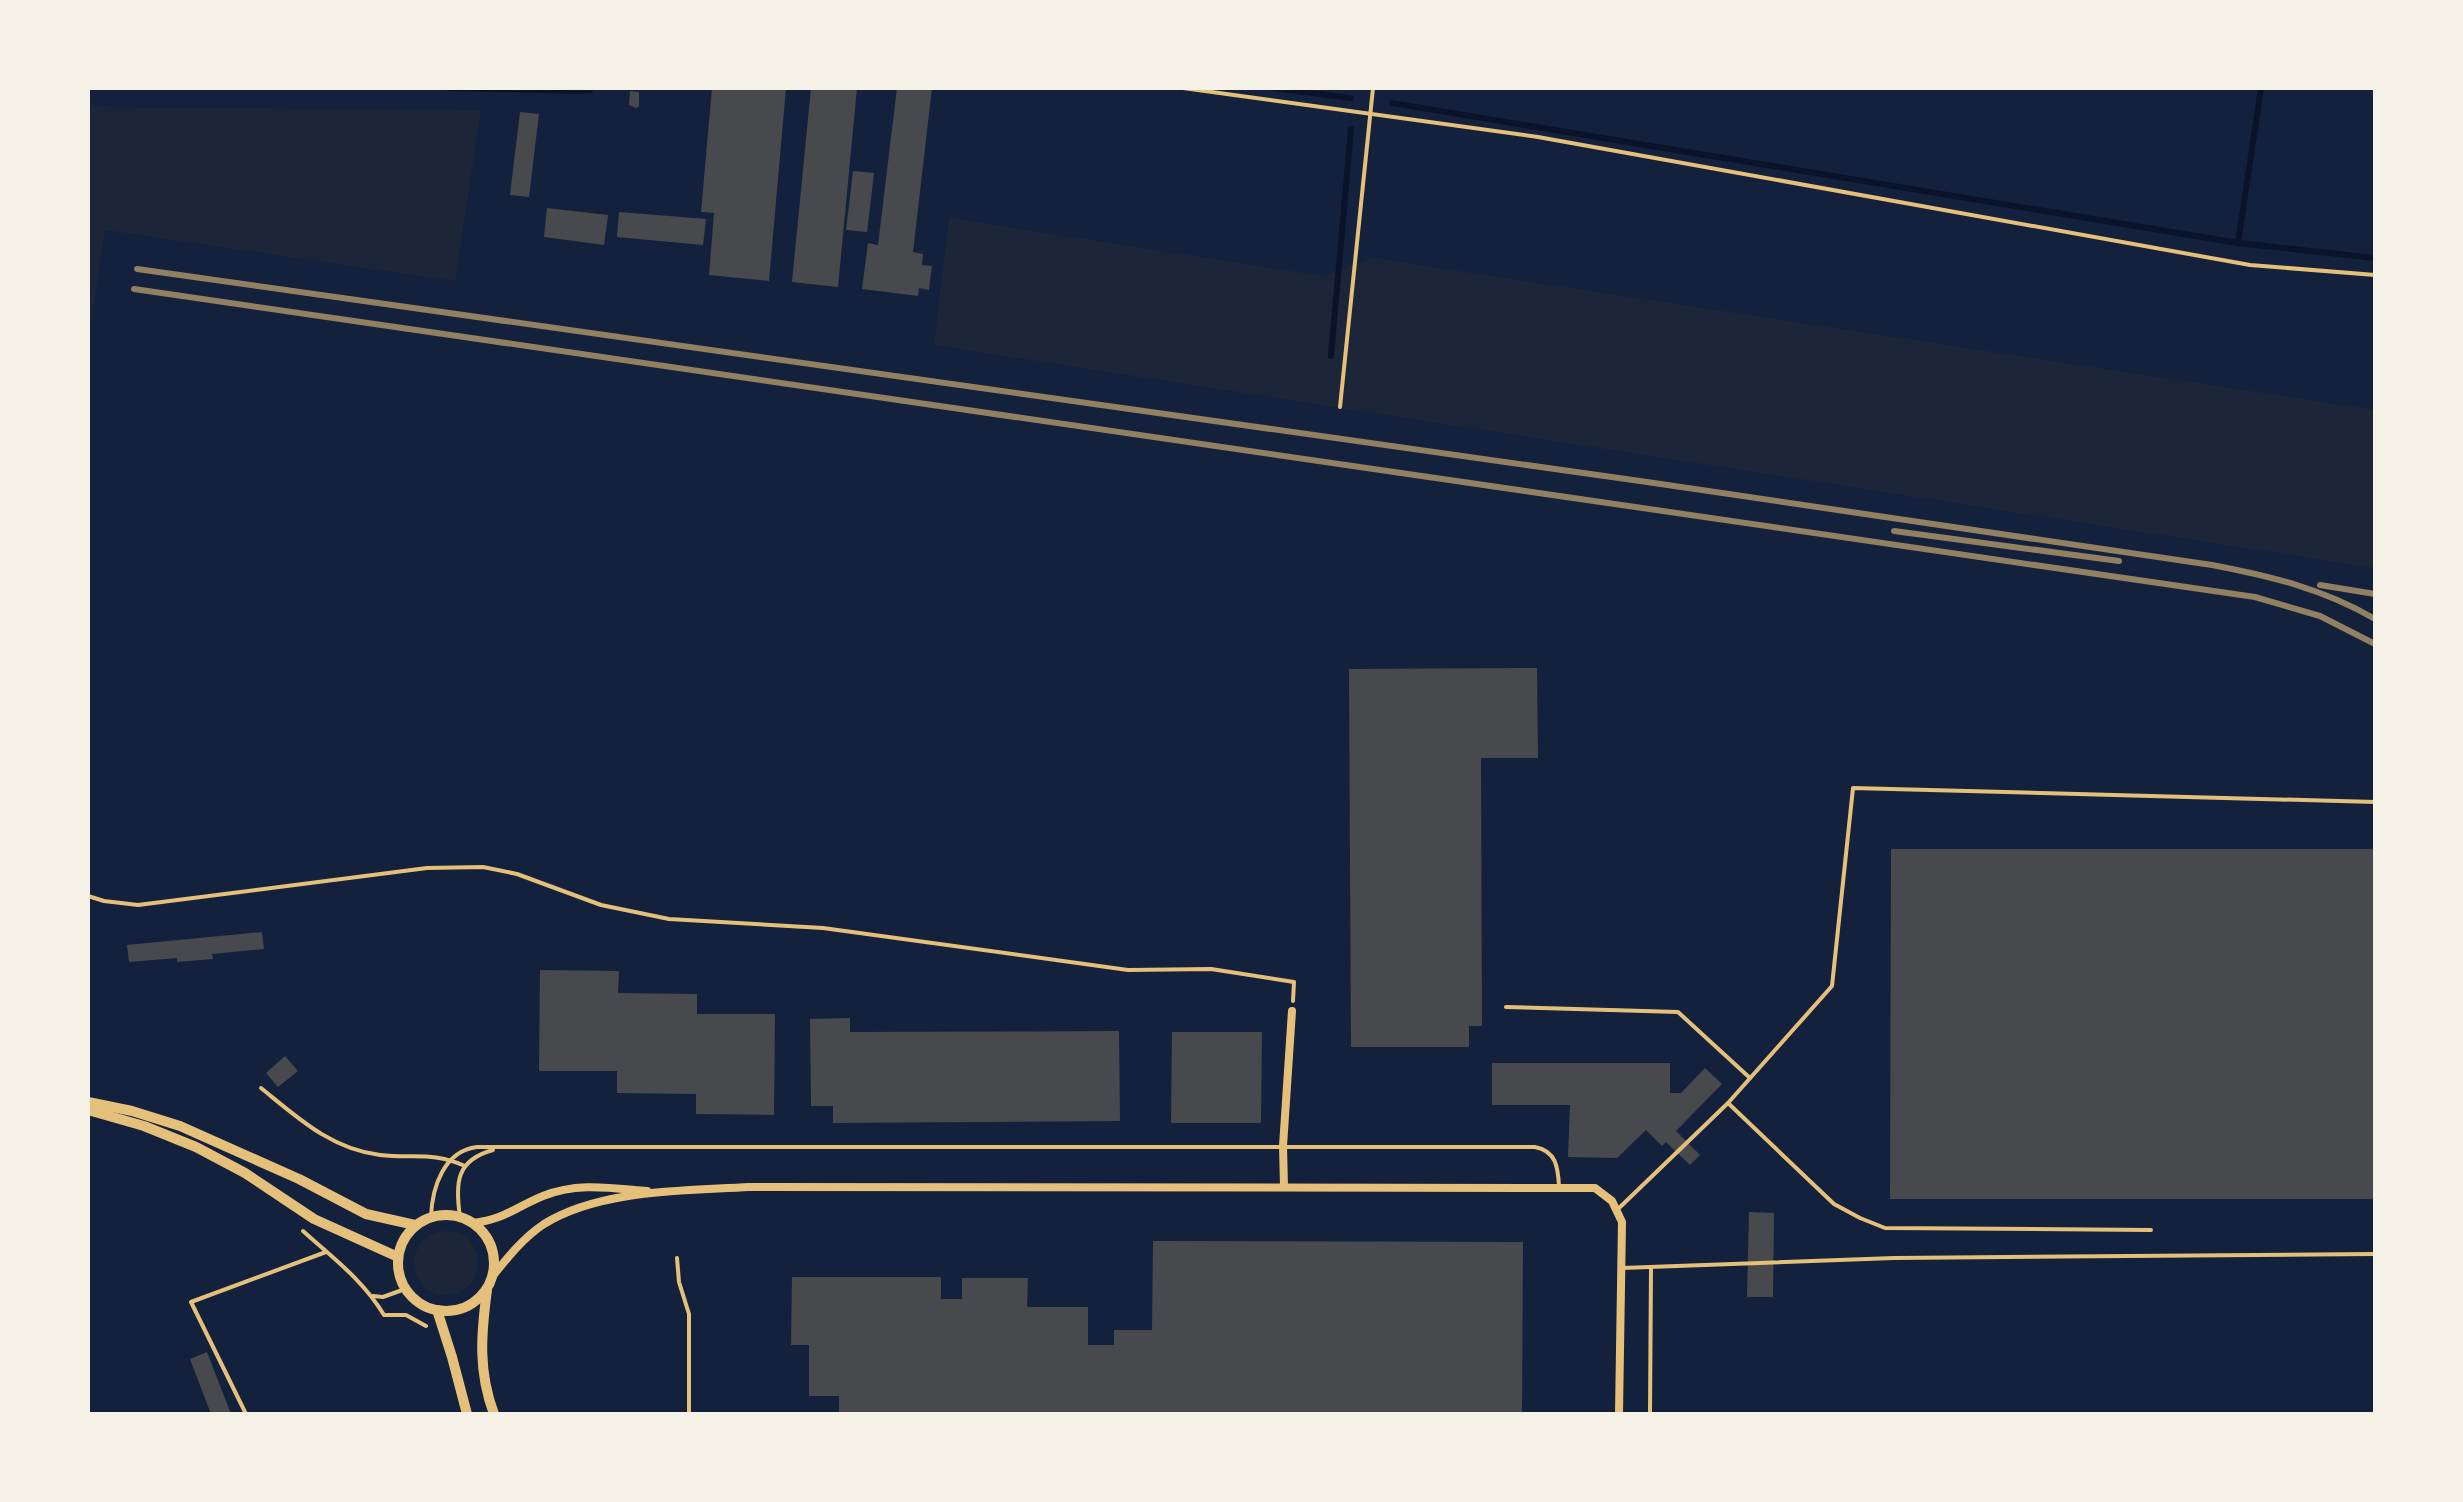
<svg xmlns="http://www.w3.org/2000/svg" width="2463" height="1502" font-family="'Alegreya Sans',sans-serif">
<rect width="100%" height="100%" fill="#14213d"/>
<!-- green -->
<g fill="#1d2539">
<polygon points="88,107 481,110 455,281 105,230 88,340"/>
<polygon points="949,218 1323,276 1373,258 2375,410 2375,568 934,345"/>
<circle cx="446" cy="1263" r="32"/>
</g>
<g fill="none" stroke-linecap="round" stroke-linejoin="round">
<!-- stream -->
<g stroke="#0b132b" stroke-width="6">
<polyline points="449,88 580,91 590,90 590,88"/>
<polyline points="1273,88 1351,98"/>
<polyline points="1392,103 2238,243 2375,258"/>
<polyline points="2238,243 2261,88"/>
<polyline points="1331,356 1351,129"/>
</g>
</g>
<!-- building -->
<g fill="#48494c">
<polygon points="712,88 786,88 769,281 709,275 714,213 701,212"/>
<polygon points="811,88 857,88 838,287 792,282"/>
<polygon points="897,88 932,88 913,252 923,254 922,265 932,266 929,290 919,288 918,296 862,289 868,243 878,245"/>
<polygon points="630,91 639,92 639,106 636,108 629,105"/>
<polygon points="520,112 539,114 529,197 510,195"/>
<polygon points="853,171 874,173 867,232 846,230"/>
<polygon points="547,208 608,215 604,245 544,237"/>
<polygon points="619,212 706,219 703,245 617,237"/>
<polygon points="1537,668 1538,758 1481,758 1482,1026 1469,1026 1469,1047 1351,1047 1349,669"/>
<polygon points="1891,849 2375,849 2375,1199 1890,1199"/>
<polygon points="262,932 264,949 212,954 213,959 177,962 177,958 129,962 127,945"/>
<polygon points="540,970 619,971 618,993 697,994 697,1014 775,1014 774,1115 696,1114 696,1094 617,1093 617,1071 539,1071"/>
<polygon points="850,1018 850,1032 1119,1031 1120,1121 833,1123 833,1106 811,1106 810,1019"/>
<polygon points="1172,1032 1262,1032 1261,1123 1171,1123"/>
<polygon points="285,1056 298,1071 278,1087 266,1073"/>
<polygon points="1492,1063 1670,1063 1670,1093 1681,1093 1705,1068 1722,1084 1676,1131 1700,1155 1690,1165 1666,1142 1662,1146 1646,1130 1617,1158 1568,1157 1570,1105 1492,1105"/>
<polygon points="1749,1212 1774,1213 1773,1297 1747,1297"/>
<polygon points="1153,1241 1523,1242 1522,1414 839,1414 839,1396 809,1396 809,1345 791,1345 792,1277 941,1277 941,1299 962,1299 962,1278 1028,1278 1027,1307 1088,1307 1088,1345 1114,1345 1114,1330 1152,1330"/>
<polygon points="207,1352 231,1414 211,1414 190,1359"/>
</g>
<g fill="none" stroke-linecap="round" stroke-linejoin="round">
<!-- path -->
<g stroke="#e5c07b" stroke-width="4">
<polyline points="1183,88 1538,137 2250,265 2375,275"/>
<polyline points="1340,407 1373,88"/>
<polyline points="88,896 104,901 138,905 427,868 483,867 517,874 601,905 669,919 823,928 1128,970 1211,969 1294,982 1293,1001"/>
<path d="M303,1231C333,1258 363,1280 384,1315H406L426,1326"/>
<polyline points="373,1296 383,1297 405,1289"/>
<polyline points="246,1414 191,1302 326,1252"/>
</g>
<!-- service -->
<g stroke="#e5c07b" stroke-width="4">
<polyline points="1506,1007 1678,1012 1750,1078"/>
<path d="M261,1088C298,1118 331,1149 380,1155C413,1159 432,1151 465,1166"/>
<polyline points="1728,1103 1834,1204 1860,1218 1885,1228 2151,1230"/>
<polyline points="1618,1209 1728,1103 1832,986 1853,788 2375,802"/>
<path d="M431,1217C432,1187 444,1151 477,1147H1535C1556,1151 1558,1167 1559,1186"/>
<path d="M460,1217C455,1183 456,1160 493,1150"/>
<polyline points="677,1258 679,1282 689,1314 689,1414"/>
<polyline points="1622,1268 1894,1258 2375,1254"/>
<polyline points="1650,1414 1651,1267"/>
</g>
<!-- minor -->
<g stroke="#e5c07b" stroke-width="8">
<polyline points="1284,1187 1283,1146 1292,1011"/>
<path d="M474,1223C507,1218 514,1208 543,1196C577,1182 611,1188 647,1191"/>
<path d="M492,1277C508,1257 523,1238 544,1224C600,1189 685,1191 749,1187L1595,1188L1612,1201L1622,1222L1619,1414"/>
</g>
<!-- tertiary -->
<g stroke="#e5c07b" stroke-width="10">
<polyline points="88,1102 132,1111 180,1126 299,1179 366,1214 415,1225"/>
<polyline points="88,1110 144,1126 196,1147 245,1173 314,1219 398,1257"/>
<circle cx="446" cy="1263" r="48"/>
<path d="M487,1290C481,1335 478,1371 494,1414"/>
<polyline points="437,1310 452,1357 467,1414"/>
</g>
<!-- rail -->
<g stroke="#918062" stroke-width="6">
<path d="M137,269L1647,482L2212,565C2270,576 2324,589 2375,619"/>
<polyline points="134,289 2255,597 2320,616 2375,644"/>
<polyline points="1894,531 2119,561"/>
<polyline points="2320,585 2375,594"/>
</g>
</g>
<!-- border -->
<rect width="2463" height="1502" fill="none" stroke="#f6f1e7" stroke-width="180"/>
</svg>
